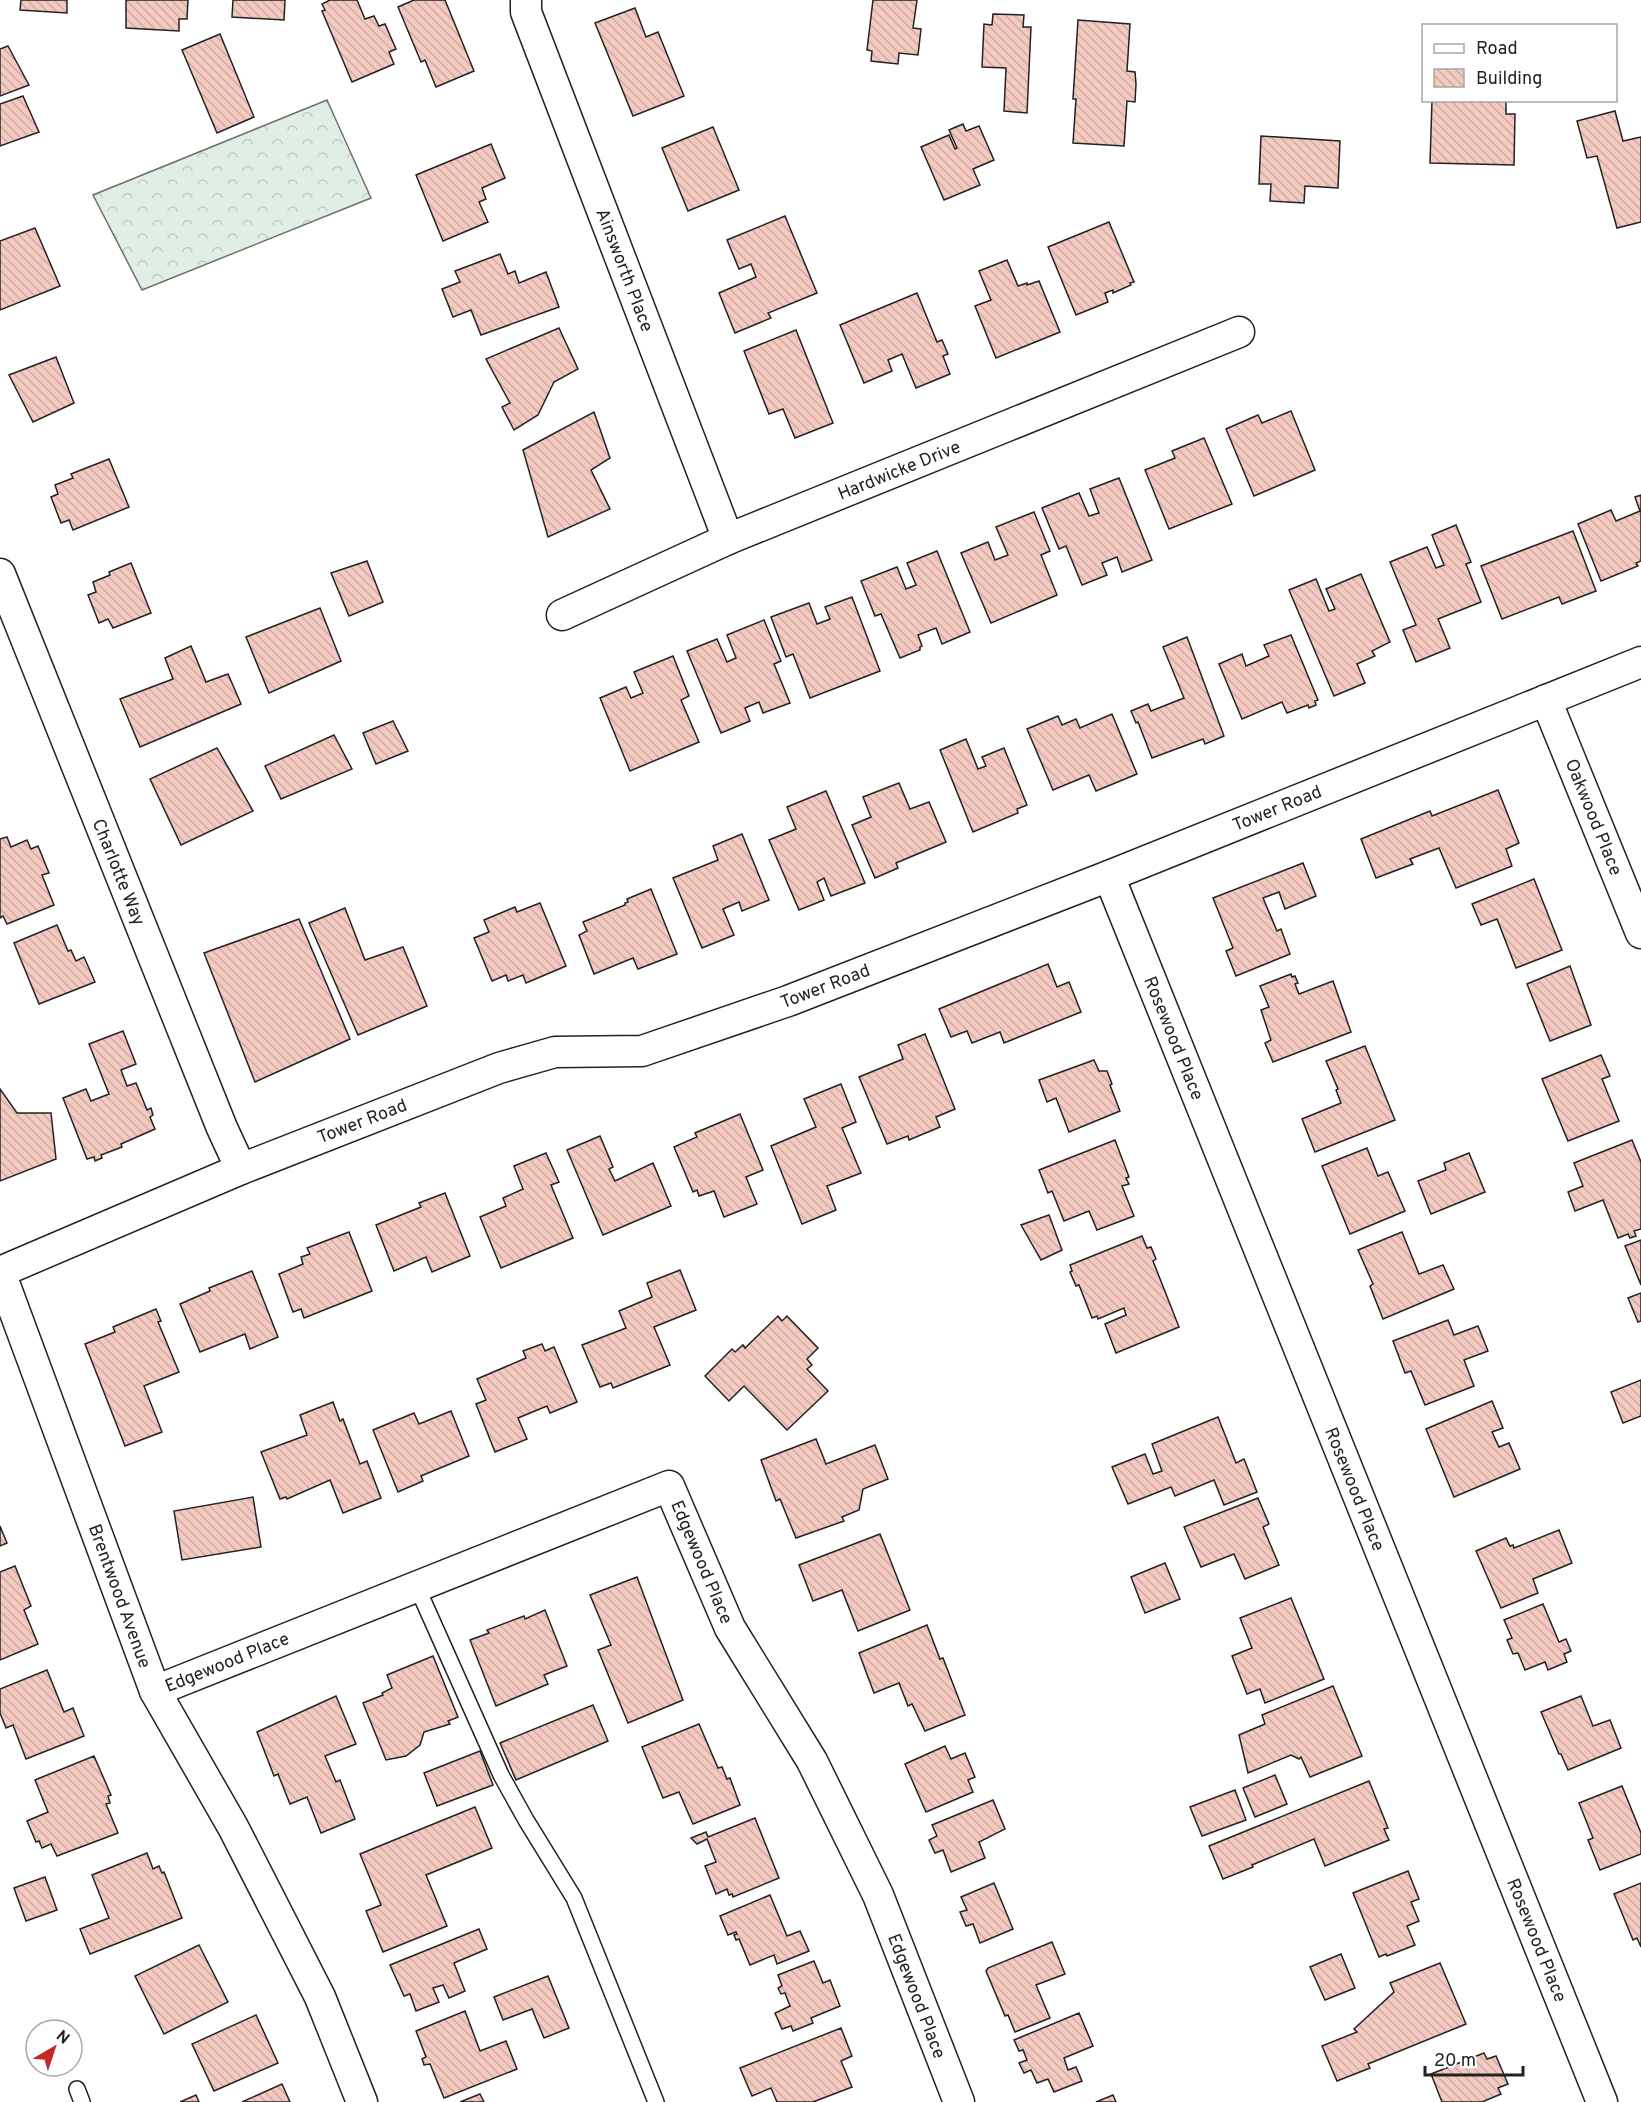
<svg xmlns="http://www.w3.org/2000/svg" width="1641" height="2102" font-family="Overpass,sans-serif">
<defs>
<pattern id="forest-crowns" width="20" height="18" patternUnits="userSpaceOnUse" patternTransform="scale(1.5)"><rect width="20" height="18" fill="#e0efe3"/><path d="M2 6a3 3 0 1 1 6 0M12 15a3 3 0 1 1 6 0" fill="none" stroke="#c0cdc2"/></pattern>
<pattern id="building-back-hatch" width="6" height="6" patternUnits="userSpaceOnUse" patternTransform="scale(1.5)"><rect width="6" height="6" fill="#f3c9c0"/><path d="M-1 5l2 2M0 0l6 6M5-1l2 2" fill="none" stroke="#d0aca5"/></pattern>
</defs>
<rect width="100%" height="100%" fill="#fff"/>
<!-- forest -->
<polygon fill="url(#forest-crowns)" stroke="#6f6f6f" stroke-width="1.5" points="327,100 371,198 142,290 93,195"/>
<!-- building -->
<g fill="url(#building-back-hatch)" stroke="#222" stroke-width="1.5">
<polygon points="21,0 67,0 67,13 20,10"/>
<polygon points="126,0 188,0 187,19 179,19 179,31 126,28"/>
<polygon points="233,0 285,0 284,20 232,17"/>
<polygon points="330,0 357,0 365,19 374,16 379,26 385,24 396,49 389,52 394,64 352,82 322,11 325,10 322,4"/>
<polygon points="414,0 445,0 474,71 436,87 425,60 421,62 398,7"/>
<polygon points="873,0 917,0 913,28 921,29 918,55 899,53 898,64 871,61 872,51 867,50"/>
<polygon points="635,8 646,37 658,32 684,96 633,116 595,23"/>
<polygon points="993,14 1024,15 1023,27 1031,27 1027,113 1004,111 1006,68 982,67 984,24 992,25"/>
<polygon points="1078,20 1130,24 1127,71 1135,72 1136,84 1135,102 1127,101 1124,146 1073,143 1076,99 1073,99"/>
<polygon points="220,34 254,117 217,133 182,50"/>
<polygon points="8,46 29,85 0,96 0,49"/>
<polygon points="23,96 39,132 0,146 0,104"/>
<polygon points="1432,100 1506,100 1506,114 1515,114 1514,165 1430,163"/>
<polygon points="1615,111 1623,141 1641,137 1641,222 1617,228 1597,156 1587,158 1577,121"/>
<polygon points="963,124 966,131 979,126 994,160 973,169 980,185 944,200 921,147 949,135 955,149 957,148 949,130"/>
<polygon points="713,127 739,190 688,211 662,148"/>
<polygon points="1261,136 1340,141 1338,188 1305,186 1304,203 1270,201 1271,184 1259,184"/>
<polygon points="491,144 505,178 482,188 486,199 479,202 488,222 443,241 416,175"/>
<polygon points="785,216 817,293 768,313 771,318 735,333 719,293 756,277 751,264 739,269 727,240"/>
<polygon points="1109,222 1134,282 1130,283 1131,285 1113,293 1113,290 1105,293 1108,302 1076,315 1048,247"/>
<polygon points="35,228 60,286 0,310 0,241"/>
<polygon points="500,254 508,274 515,271 519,283 546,272 559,307 481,335 471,310 453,317 442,289 460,282 455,271"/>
<polygon points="1007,260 1018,286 1027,283 1027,285 1039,281 1060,332 996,358 975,306 991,300 979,271"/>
<polygon points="917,293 937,342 942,340 948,354 943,356 950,374 916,388 902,354 888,360 892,371 864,383 840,325"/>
<polygon points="559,328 578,369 554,382 538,415 514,430 502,407 510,403 486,359"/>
<polygon points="796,330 833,423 795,438 783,409 769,414 744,351"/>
<polygon points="56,357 74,403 33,422 9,375"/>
<polygon points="1291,411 1315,470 1254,496 1226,429 1258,415 1262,423"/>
<polygon points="594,412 610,458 591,470 610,509 548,537 523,450"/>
<polygon points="1204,438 1232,504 1169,529 1145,470 1175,458 1172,451"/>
<polygon points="109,459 129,507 73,530 69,520 61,523 51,497 58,494 55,485 73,478 71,474"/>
<polygon points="1119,478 1152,560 1122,572 1117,557 1102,563 1107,575 1082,585 1066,546 1059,549 1042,508 1079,493 1089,516 1099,513 1090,489"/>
<polygon points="1641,495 1641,561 1636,563 1638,566 1601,581 1578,524 1611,510 1616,521 1640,511 1635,497"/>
<polygon points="1034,512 1050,551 1041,555 1057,595 991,623 961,553 988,542 995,560 1008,555 996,527"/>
<polygon points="1456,525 1471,562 1466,564 1481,602 1438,619 1450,648 1416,662 1403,630 1416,625 1390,562 1427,547 1436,568 1444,565 1432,535"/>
<polygon points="1573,531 1596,591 1562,604 1559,597 1502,619 1481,566"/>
<polygon points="937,551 970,632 942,644 936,628 918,635 922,646 920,647 920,650 900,658 881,614 875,616 861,581 897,567 906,589 916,585 907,563"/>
<polygon points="367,561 383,602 349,616 331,573"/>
<polygon points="131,563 151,613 113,628 108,619 99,623 88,595 96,592 93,582 110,575 109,572"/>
<polygon points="1361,574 1390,642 1372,651 1375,656 1357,664 1365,683 1334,696 1289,590 1316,579 1329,611 1335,609 1326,589"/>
<polygon points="852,597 880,671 810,698 793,654 786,657 771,617 809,603 817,624 830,619 825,607"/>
<polygon points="320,608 341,661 269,693 246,637"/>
<polygon points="764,620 781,661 774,664 790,703 763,713 759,702 745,708 750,721 721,733 687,651 717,639 727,662 736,658 727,635"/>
<polygon points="1291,635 1318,700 1315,701 1316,705 1309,708 1308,705 1287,713 1282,702 1242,719 1219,664 1242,654 1246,666 1269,656 1264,645"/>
<polygon points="1187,637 1224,736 1205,744 1203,739 1152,758 1138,722 1136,723 1131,711 1148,704 1151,711 1184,698 1163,647"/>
<polygon points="191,646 206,682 228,674 241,704 140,747 120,699 173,679 165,658"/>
<polygon points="673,656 689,696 681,700 699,742 630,771 600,698 626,687 631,698 643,693 634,672"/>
<polygon points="1112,714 1137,774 1096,791 1089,775 1053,790 1027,729 1058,716 1062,725 1076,719 1080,728"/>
<polygon points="393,721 408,751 376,764 363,733"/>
<polygon points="334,735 352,769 281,799 265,766"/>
<polygon points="966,739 978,769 986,766 982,757 1004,748 1027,805 1017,809 1018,813 973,832 940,750"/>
<polygon points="217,748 253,811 181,845 150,779"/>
<polygon points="899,783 910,809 929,802 946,842 896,863 898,868 875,878 852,825 871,817 863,797"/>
<polygon points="1498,790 1519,843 1506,849 1512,866 1456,888 1439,848 1410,859 1413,864 1376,878 1361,839 1430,811 1432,816"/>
<polygon points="826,791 865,883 831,896 824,878 817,882 824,900 799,910 769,840 796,829 787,807"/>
<polygon points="742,834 769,900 742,911 739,902 723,909 734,935 702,948 673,878 718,860 713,846"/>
<polygon points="7,837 11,847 27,840 31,849 38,846 49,873 42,875 54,905 7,924 3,916 0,918 0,839"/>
<polygon points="1303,863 1316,896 1285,909 1279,892 1263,898 1277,931 1281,929 1290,954 1236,976 1226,951 1233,948 1213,898"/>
<polygon points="1534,879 1562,950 1516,968 1497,919 1481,925 1472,904"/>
<polygon points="651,889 677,954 638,969 633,958 594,974 579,935 587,931 583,922 625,905 625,903 628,902 627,899"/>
<polygon points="540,903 566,966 526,983 523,975 508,981 506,975 492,981 474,938 489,932 484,920 515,907 517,912"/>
<polygon points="345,908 365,960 403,947 427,1006 358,1035 309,923"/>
<polygon points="299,919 350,1039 255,1082 204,953"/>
<polygon points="57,925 68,951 71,950 76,961 84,957 95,982 39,1004 14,943"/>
<polygon points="1048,964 1057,987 1069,982 1081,1012 1004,1043 1000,1032 972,1043 967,1031 951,1037 939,1009"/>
<polygon points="1570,966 1591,1025 1550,1041 1527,984"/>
<polygon points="1291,974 1292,977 1295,976 1298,983 1295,984 1299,994 1333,981 1351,1032 1273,1062 1265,1043 1271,1040 1261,1010 1269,1007 1260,986"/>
<polygon points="123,1031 136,1064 121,1070 127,1086 136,1083 147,1110 151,1108 153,1115 150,1117 155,1129 121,1144 122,1147 101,1155 102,1158 95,1161 94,1157 87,1159 63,1098 86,1089 91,1101 109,1094 89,1044"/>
<polygon points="925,1034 955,1109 936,1117 940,1127 909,1140 908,1136 887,1144 859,1077 903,1059 898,1045"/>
<polygon points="1365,1046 1395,1120 1315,1152 1302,1119 1341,1103 1336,1090 1338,1089 1326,1061"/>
<polygon points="1601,1055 1610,1076 1602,1079 1619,1121 1568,1141 1542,1079"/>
<polygon points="1094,1060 1099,1071 1107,1071 1112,1084 1110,1085 1120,1111 1069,1132 1056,1098 1047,1102 1039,1080"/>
<polygon points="841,1084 856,1122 842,1128 861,1173 827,1186 836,1210 802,1224 771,1146 816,1127 804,1099"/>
<polygon points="0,1089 17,1113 51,1113 56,1159 0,1181"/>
<polygon points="740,1114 763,1170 746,1177 757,1204 724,1217 714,1191 699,1196 697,1190 693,1192 674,1147 697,1137 695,1133"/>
<polygon points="600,1136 613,1167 609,1169 615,1181 653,1163 671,1206 603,1235 567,1150"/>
<polygon points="1115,1140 1129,1177 1126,1178 1129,1184 1122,1186 1134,1216 1097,1230 1089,1211 1064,1221 1052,1191 1048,1193 1039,1170"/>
<polygon points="1632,1140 1641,1162 1641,1229 1634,1231 1636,1236 1630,1238 1628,1234 1618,1238 1603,1200 1575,1211 1568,1192 1583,1186 1574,1163"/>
<polygon points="1367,1148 1378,1176 1388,1172 1405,1211 1350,1234 1322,1166"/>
<polygon points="546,1153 559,1182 551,1185 573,1238 501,1268 480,1217 506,1206 503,1198 523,1189 514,1166"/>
<polygon points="1469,1153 1485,1192 1431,1214 1418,1181 1446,1170 1444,1163"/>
<polygon points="445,1193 470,1256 432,1272 426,1257 394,1271 376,1225 421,1207 419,1203"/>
<polygon points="1049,1215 1062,1250 1041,1260 1021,1225"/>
<polygon points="349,1232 372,1291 304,1318 301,1309 293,1312 279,1274 303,1264 301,1257 310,1254 307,1248"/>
<polygon points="1402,1232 1419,1274 1443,1265 1454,1289 1383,1319 1370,1286 1373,1284 1358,1250"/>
<polygon points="1142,1236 1147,1248 1151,1247 1156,1259 1153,1261 1179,1327 1116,1353 1105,1324 1126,1315 1124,1308 1098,1319 1097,1316 1092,1318 1079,1285 1076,1286 1070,1272 1072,1271 1070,1265"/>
<polygon points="1641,1240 1641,1285 1625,1246"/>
<polygon points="680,1270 696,1310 654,1327 670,1365 613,1388 611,1383 600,1387 582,1345 626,1328 619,1311 652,1297 647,1283"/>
<polygon points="252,1271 278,1337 250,1349 245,1334 200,1352 180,1304 210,1291 209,1288"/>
<polygon points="1641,1293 1641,1321 1638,1322 1628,1298"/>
<polygon points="156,1309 161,1321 158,1322 179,1372 144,1386 162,1432 125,1446 85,1344 115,1332 113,1327"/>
<polygon points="778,1316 782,1321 787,1316 818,1348 807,1359 812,1365 807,1369 828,1391 787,1430 744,1386 729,1401 705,1376 732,1349 735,1352 743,1345 745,1348"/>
<polygon points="1448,1320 1454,1335 1478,1326 1488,1351 1464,1360 1474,1386 1425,1405 1411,1371 1405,1373 1393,1341"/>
<polygon points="542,1344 545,1351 554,1347 577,1402 550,1413 547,1406 518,1418 527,1439 495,1452 476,1404 486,1400 477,1379 526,1358 523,1351"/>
<polygon points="1641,1380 1641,1416 1623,1423 1611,1392"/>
<polygon points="1492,1401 1503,1428 1492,1432 1499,1447 1509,1443 1520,1469 1454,1497 1426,1429"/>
<polygon points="333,1402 340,1421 343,1419 360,1464 367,1461 381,1498 343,1513 330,1480 287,1499 286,1497 280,1499 261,1452 307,1435 300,1415"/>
<polygon points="451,1411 469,1456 421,1476 423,1481 398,1492 373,1430 414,1413 419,1424"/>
<polygon points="1218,1417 1236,1463 1244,1459 1257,1492 1224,1505 1214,1480 1175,1496 1171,1487 1128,1504 1112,1467 1145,1454 1153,1474 1162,1471 1152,1444"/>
<polygon points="816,1439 826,1464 875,1445 888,1479 863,1489 859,1510 842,1517 844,1521 796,1538 780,1499 776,1501 761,1460"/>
<polygon points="253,1497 261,1547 182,1560 174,1511"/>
<polygon points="1258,1498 1269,1524 1263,1527 1279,1565 1245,1579 1234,1554 1201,1567 1184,1527"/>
<polygon points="0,1526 7,1543 0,1546"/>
<polygon points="1559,1530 1572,1563 1533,1579 1538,1593 1501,1608 1476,1551 1506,1538 1510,1546 1513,1545 1514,1548"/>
<polygon points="880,1534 910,1610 858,1631 842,1590 813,1601 799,1565"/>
<polygon points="1165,1563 1180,1599 1145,1613 1131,1577"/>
<polygon points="15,1566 31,1606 24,1610 38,1644 0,1660 0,1572"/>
<polygon points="637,1577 683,1700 628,1723 598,1650 611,1645 590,1595"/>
<polygon points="1291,1598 1324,1679 1265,1703 1260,1689 1247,1694 1232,1656 1252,1648 1240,1618"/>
<polygon points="1543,1604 1559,1642 1566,1639 1571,1651 1564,1654 1567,1662 1548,1670 1545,1662 1525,1670 1518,1653 1513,1654 1507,1640 1512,1638 1504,1620"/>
<polygon points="545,1610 567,1666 544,1675 548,1684 496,1706 470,1640 489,1633 487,1630 524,1616 525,1619"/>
<polygon points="927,1625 940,1659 943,1658 965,1715 925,1731 912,1704 908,1706 899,1683 874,1693 859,1653"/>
<polygon points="433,1656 458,1717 448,1721 450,1724 424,1732 420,1745 406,1756 386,1760 363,1703 383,1695 382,1693 392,1688 387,1675"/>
<polygon points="47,1670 64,1712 73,1708 84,1736 26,1759 13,1725 6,1728 0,1713 0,1689"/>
<polygon points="1333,1686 1362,1756 1310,1777 1301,1757 1299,1759 1291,1755 1248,1773 1239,1735 1265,1724 1262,1715"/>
<polygon points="336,1696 356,1744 325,1756 336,1782 340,1780 355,1819 321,1833 307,1797 290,1804 278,1774 274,1776 257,1732"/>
<polygon points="1581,1696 1593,1726 1610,1720 1621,1748 1568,1770 1561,1754 1559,1754 1541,1712"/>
<polygon points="593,1705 608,1741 516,1780 500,1743"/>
<polygon points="699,1724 718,1768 722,1767 727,1779 730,1778 740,1805 693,1824 679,1792 663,1798 642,1747"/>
<polygon points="945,1746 951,1759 965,1753 975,1777 968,1780 973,1792 926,1812 905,1764"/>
<polygon points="480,1751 493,1785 437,1806 424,1773"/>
<polygon points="94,1756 111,1795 108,1796 110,1803 106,1804 118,1833 57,1856 51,1844 42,1848 39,1841 36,1842 27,1821 48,1812 35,1780"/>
<polygon points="1275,1775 1287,1804 1255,1817 1243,1788"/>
<polygon points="1369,1781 1388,1828 1384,1829 1389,1840 1325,1866 1314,1839 1252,1865 1253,1867 1223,1879 1209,1846"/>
<polygon points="1622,1786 1641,1833 1641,1854 1600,1870 1588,1840 1593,1838 1579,1803"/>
<polygon points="1235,1790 1246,1820 1202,1836 1190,1807"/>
<polygon points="993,1800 1005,1829 979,1842 985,1858 951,1872 943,1850 935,1853 929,1840 937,1836 932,1825"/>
<polygon points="475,1807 492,1848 426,1875 447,1926 383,1952 366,1911 381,1905 360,1854"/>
<polygon points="755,1818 779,1878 733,1897 732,1894 729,1895 727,1889 716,1894 705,1866 716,1862 707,1839 697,1844 691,1838 706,1832 708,1837"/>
<polygon points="147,1853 153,1869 159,1866 162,1873 164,1872 182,1918 90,1954 80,1929 109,1918 92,1875"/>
<polygon points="1408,1871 1419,1899 1411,1902 1419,1921 1407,1926 1415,1945 1387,1956 1386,1954 1379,1957 1353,1893"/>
<polygon points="45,1877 57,1910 26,1921 14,1888"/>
<polygon points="994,1883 1013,1929 980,1943 973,1924 966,1926 960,1912 967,1910 961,1897"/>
<polygon points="1641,1883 1641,1947 1637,1938 1633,1940 1614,1894"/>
<polygon points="770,1895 787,1936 800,1931 809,1951 777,1964 774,1955 750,1965 739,1939 736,1940 734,1935 737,1934 736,1932 728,1935 720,1916"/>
<polygon points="479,1929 487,1949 454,1963 465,1991 449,1998 443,1985 433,1988 439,2002 416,2011 410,1994 404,1996 390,1965"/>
<polygon points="1052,1942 1065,1974 1036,1985 1050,2018 1015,2032 1008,2015 1005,2016 986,1971 988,1968"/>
<polygon points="199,1945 228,2002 164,2034 135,1976"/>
<polygon points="1341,1954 1355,1988 1325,2000 1310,1967"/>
<polygon points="814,1961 823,1983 830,1980 840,2006 811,2018 813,2023 793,2031 791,2026 782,2029 775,2013 790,2006 785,1993 781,1994 778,1988 782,1986 778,1975"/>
<polygon points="1440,1963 1466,2024 1368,2064 1370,2068 1337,2081 1322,2046 1357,2032 1354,2029 1394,1992 1390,1983"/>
<polygon points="548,1976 569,2028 544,2038 532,2009 503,2020 494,1997"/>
<polygon points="465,2011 480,2051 506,2041 517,2069 444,2098 430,2064 424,2065 422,2059 426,2057 416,2031"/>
<polygon points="1079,2013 1093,2046 1064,2058 1068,2070 1076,2067 1082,2081 1054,2092 1048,2079 1037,2083 1031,2070 1024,2073 1019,2063 1027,2060 1023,2050 1019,2051 1014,2040"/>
<polygon points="256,2015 278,2063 214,2091 192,2044"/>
<polygon points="841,2028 852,2056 841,2061 852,2087 813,2102 777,2102 771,2088 752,2096 740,2068"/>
<polygon points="1484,2053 1487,2059 1496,2056 1508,2084 1498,2088 1501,2094 1482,2102 1442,2102 1431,2074"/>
<polygon points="282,2084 290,2102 242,2102"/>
<polygon points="480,2094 484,2102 460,2102"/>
<polygon points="196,2095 199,2102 180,2102"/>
<polygon points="1113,2095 1116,2102 1096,2102"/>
</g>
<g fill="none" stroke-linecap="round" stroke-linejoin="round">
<defs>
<g id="service">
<polyline points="417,1587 501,1775 526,1820 574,1898 656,2102"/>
<polyline points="77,2089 82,2102"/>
</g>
<g id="minor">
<polyline points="526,0 526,12 728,539"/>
<polyline points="0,574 222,1128 241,1169"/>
<polyline points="562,615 728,539 1239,332"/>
<polyline points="1546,700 1641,933"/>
<polyline points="1109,876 1602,2102"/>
<polyline points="155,1691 669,1486 730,1628 812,1761 878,1895 959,2102"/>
<polyline points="362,2102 320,1997 233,1827 155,1691 0,1272 241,1169 499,1068 555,1052 642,1051 788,1001 1109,876 1641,662"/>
</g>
</defs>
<!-- service casing -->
<use href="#service" stroke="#222" stroke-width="18"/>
<!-- minor casing -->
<use href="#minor" stroke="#222" stroke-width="33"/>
<!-- service -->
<use href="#service" stroke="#fff" stroke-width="15"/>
<!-- minor -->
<use href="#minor" stroke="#fff" stroke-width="30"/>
</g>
<g text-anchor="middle" stroke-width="4.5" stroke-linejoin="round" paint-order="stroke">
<!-- street labels -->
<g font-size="18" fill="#222" stroke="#fff">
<text transform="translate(625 270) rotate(69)" y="6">Ainsworth Place</text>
<text transform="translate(899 470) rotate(-22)" y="6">Hardwicke Drive</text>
<text transform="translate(1277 808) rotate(-22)" y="6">Tower Road</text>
<text transform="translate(1594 817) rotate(68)" y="6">Oakwood Place</text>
<text transform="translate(119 872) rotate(68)" y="6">Charlotte Way</text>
<text transform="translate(825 986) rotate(-21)" y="6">Tower Road</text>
<text transform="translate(1174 1038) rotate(68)" y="6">Rosewood Place</text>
<text transform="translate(362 1121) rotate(-21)" y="6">Tower Road</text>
<text transform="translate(1355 1489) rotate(68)" y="6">Rosewood Place</text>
<text transform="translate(702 1562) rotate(67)" y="6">Edgewood Place</text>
<text transform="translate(120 1596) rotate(70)" y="6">Brentwood Avenue</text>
<text transform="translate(227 1662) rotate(-22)" y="6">Edgewood Place</text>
<text transform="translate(1537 1940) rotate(68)" y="6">Rosewood Place</text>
<text transform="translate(917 1996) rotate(69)" y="6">Edgewood Place</text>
</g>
</g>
<!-- legend -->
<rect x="1422" y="24" width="195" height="78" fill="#ffffff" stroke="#a7a7a7" stroke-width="1.5"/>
<rect x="1434" y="44" width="30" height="9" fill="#ffffff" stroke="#a7a7a7" stroke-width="1.5"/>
<text x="1476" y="54" font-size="18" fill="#222222">Road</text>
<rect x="1434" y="69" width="30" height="18" fill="url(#building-back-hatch)" stroke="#a7a7a7" stroke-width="1.5"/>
<text x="1476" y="84" font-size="18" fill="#222222">Building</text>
<!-- north arrow -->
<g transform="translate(54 2048) rotate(39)"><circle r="28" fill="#ffffff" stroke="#a7a7a7" stroke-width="1.5"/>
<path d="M0-4.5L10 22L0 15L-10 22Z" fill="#c62828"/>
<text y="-9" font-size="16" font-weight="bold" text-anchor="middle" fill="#222222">N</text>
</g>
<!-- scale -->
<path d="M1425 2066v9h98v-9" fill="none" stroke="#222222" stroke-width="3"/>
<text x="1434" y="2066" font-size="18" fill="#222222" stroke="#ffffff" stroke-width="4.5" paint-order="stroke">20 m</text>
</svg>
